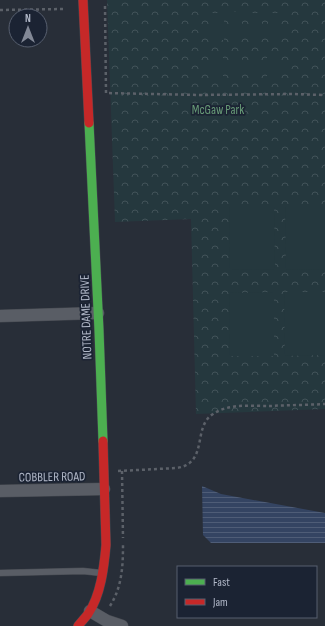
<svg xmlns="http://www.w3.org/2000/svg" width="325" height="626" font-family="'Sofia Sans Condensed',sans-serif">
<defs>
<pattern id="forest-crowns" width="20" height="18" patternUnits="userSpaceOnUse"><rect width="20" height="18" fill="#25383e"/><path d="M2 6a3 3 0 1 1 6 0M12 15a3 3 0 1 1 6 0" fill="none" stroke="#425359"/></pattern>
<pattern id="water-rules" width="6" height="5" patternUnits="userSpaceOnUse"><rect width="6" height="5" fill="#344462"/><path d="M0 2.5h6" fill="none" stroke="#4f5d77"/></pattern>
</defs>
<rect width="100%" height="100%" fill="#282e38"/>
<!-- forest -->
<polygon fill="url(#forest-crowns)" points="107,0 325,0 325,409 196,414 191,219 115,222"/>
<!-- garden -->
<g fill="#25383e">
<polygon points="242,12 242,40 230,40 230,12"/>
<rect x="211" y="13" width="13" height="27"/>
<rect x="249" y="13" width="13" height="27"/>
<rect x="268" y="13" width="13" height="27"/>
<rect x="230" y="53" width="12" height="27"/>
<rect x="211" y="54" width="12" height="27"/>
<rect x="249" y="54" width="12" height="27"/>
<rect x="267" y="54" width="13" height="27"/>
<polygon points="229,206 274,206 275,269 230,270"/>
<polygon points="285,206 325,206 325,269 286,270"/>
<polygon points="274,292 274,356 230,356 229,293"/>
<polygon points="284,292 325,292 325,355 285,356"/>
</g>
<!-- water -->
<polygon fill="url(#water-rules)" points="202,486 221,494 325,513 325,543 211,543 203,535"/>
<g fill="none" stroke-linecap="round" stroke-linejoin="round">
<defs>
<polyline id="lane" points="0,573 83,571 101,573"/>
<g id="street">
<polyline points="0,316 98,313"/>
<polyline points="0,491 104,489"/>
<polyline points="90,611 107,621 122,626"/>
</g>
<polyline id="fast" points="89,123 99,330 103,441"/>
<g id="jam">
<polyline points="83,0 89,123"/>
<path d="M78,626C81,622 85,618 88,614C101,595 104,567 106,545L103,441"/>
</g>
</defs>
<!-- lane casing -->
<use href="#lane" stroke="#454950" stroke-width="7"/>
<!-- street casing -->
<use href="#street" stroke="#454950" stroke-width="13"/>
<!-- fast casing -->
<use href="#fast" stroke="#454950" stroke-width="10"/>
<!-- jam casing -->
<use href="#jam" stroke="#454950" stroke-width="10"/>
<!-- path -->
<g stroke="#5c6169" stroke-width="2.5" stroke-dasharray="3 3" stroke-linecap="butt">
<polyline points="105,6 106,93 199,95 292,94 325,95"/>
<polyline points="0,10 65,9"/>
<path d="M118,471L177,468C209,463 192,427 213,414C229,403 252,406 270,406C288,405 307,405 325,404"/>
<polyline points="122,471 123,538"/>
<path d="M110,606C122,587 123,566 123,545"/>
</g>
<!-- lane -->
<use href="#lane" stroke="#595d65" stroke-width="6"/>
<!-- street -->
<use href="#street" stroke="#595d65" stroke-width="12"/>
<!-- fast -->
<use href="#fast" stroke="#4caf50" stroke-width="9"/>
<!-- jam -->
<use href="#jam" stroke="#c62828" stroke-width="9"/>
</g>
<g text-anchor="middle" stroke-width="3.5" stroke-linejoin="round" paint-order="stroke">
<!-- park labels -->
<g font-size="13" fill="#689b77" stroke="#1b2333">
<text x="218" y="114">McGaw Park</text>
</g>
<!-- street labels -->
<g font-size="13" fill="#b2b9c9" stroke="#1b2333">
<text transform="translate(85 317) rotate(-92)" y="5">NOTRE DAME DRIVE</text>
<text transform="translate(52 476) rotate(-1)" y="5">COBBLER ROAD</text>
</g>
</g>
<!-- legend -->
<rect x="177" y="566" width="140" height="52" fill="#1b2333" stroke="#575f6f"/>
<rect x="185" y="579" width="20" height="6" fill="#4caf50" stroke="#575f6f"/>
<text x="213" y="586" font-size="12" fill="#b2b9c9">Fast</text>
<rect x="185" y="599" width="20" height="6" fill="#c62828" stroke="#575f6f"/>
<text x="213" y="606" font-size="12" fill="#b2b9c9">Jam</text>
<!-- north arrow -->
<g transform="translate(28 28)"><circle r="19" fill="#1b2333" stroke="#575f6f"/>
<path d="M0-3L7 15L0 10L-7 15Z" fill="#828896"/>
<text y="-6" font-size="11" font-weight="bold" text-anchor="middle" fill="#b2b9c9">N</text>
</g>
</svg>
